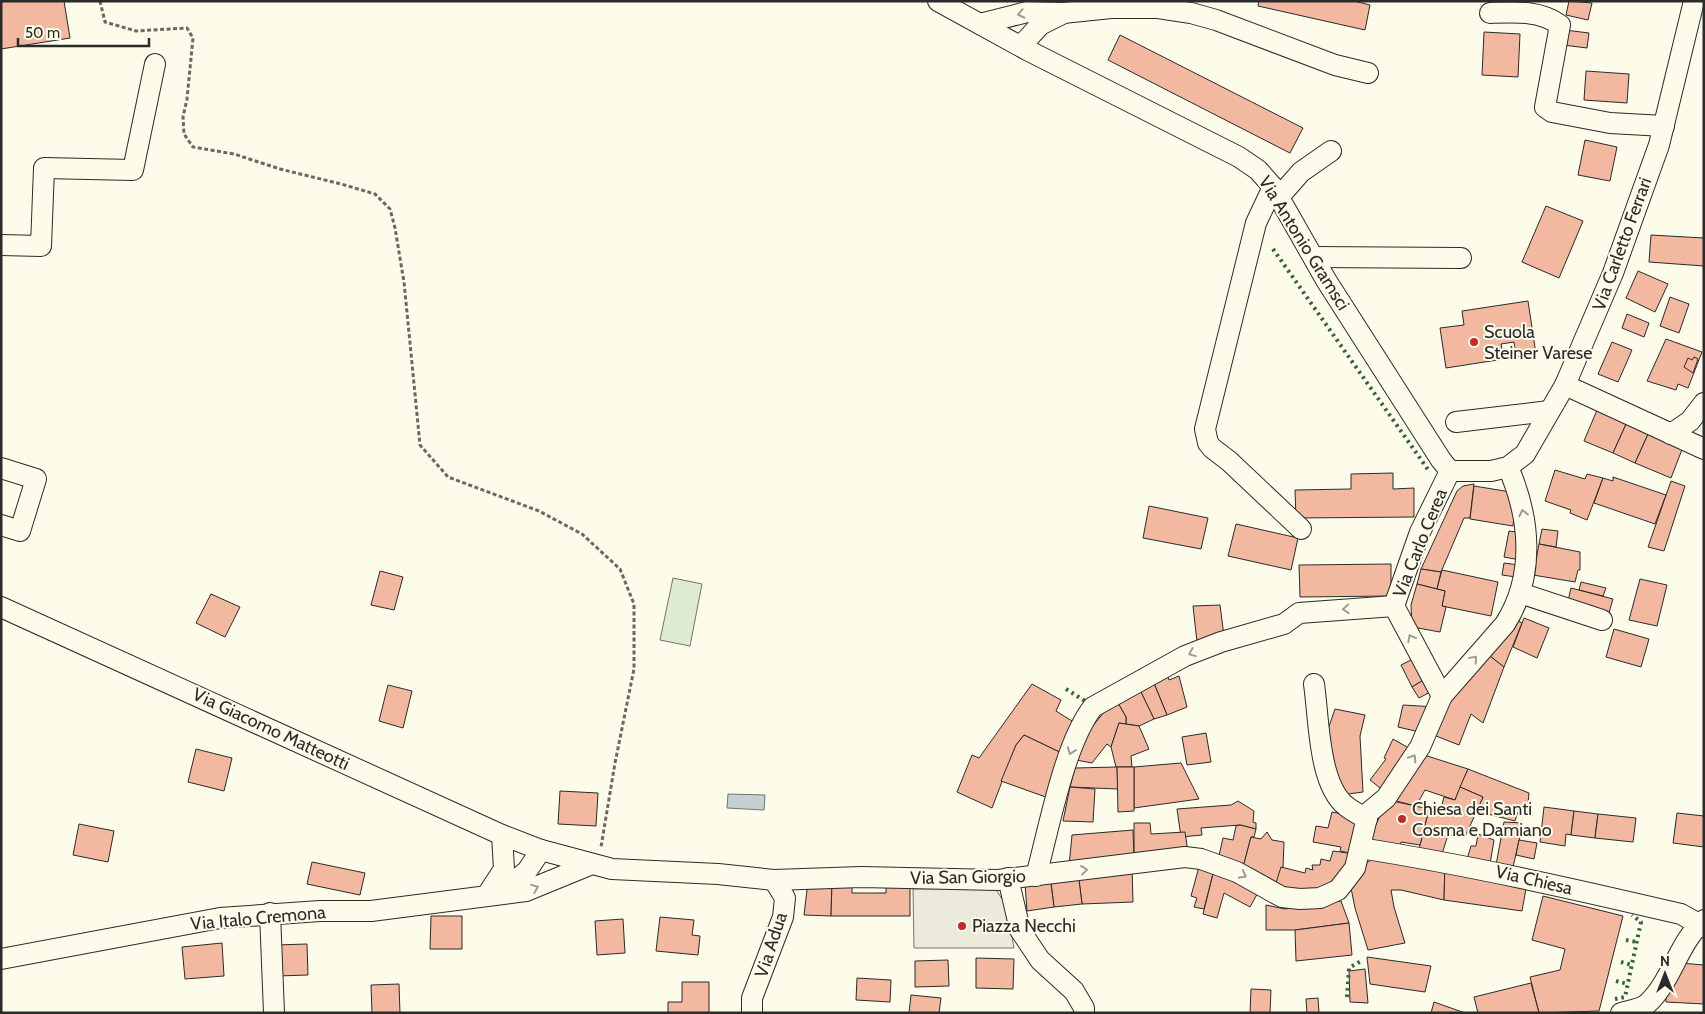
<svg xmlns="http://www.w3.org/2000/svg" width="1705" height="1014" font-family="Cabin,sans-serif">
<rect width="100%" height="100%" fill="#fdfbea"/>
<!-- green -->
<polygon fill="#deebd1" stroke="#74746e" points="673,578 702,584 690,646 660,640"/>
<!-- parking -->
<polygon fill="#eceadb" stroke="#74746e" points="995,888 1006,905 1014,948 914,948 913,889"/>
<!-- water -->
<polygon fill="#c7d0d0" stroke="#74746e" points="728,794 765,795 764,810 727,808"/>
<!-- building -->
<g fill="#f2b8a0" stroke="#2b2b2b">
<polygon points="1,1 64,1 70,38 1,49"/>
<polygon points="1259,1 1354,1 1370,5 1365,30 1258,6"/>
<polygon points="1569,1 1592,3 1588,20 1566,15"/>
<polygon points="1565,30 1589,33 1587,48 1563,45"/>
<polygon points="1484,32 1520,34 1518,77 1482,75"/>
<polygon points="1120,35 1303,128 1290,153 1108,60"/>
<polygon points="1586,71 1629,74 1627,103 1584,100"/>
<polygon points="1585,140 1617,147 1610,181 1578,175"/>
<polygon points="1546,206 1583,221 1559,278 1522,262"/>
<polygon points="1651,235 1704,238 1704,266 1649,262"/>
<polygon points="1638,271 1668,284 1655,312 1626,298"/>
<polygon points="1670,297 1689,304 1679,333 1660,326"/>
<polygon points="1528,301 1536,354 1516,357 1514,342 1501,344 1504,359 1446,368 1440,328 1464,325 1462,311"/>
<polygon points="1627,314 1649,323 1644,337 1622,328"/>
<polygon points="1666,339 1702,352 1688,388 1678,384 1676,390 1647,381"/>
<polygon points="1612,342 1632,350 1618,382 1598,374"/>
<polygon points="1694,357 1698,359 1693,373 1684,367 1688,358 1692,360"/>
<polygon points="1597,410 1627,422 1613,453 1584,441"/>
<polygon points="1627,422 1649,432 1635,463 1613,453"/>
<polygon points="1649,432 1683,447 1671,478 1635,463"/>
<polygon points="1555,470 1585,479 1587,474 1603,478 1587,520 1570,513 1571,510 1545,501"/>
<polygon points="1393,473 1393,489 1414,488 1414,517 1296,518 1295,490 1351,489 1351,474"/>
<polygon points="1613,477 1666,495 1655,524 1594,503 1603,478 1613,481"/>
<polygon points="1671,481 1685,486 1664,551 1648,547"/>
<polygon points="1474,484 1470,518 1464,518 1441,572 1421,569 1457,491 1463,486"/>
<polygon points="1474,486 1517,493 1513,526 1470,519"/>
<polygon points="1149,506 1208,518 1201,549 1143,538"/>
<polygon points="1236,524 1298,538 1291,570 1228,556"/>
<polygon points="1542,529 1558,531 1556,547 1539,544"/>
<polygon points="1509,531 1524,533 1520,560 1504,557"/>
<polygon points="1539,544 1580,552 1580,570 1578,570 1575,582 1533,575"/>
<polygon points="1504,563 1519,565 1516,577 1502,575"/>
<polygon points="1391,564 1391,596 1300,597 1299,565"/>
<polygon points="1421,569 1441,572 1437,589 1417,584"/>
<polygon points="1442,570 1498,582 1491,616 1442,606 1445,591 1437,589"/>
<polygon points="380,571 403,577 394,610 371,605"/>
<polygon points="1640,579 1667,585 1657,626 1629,620"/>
<polygon points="1581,582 1606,588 1603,596 1579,590"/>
<polygon points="1417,584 1445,591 1442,606 1446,607 1440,632 1412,627 1411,605"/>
<polygon points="1571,588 1613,599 1608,616 1567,605"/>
<polygon points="211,594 240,607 225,637 196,623"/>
<polygon points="1220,605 1224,636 1197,642 1193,606"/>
<polygon points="1513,618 1522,623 1504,667 1486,653"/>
<polygon points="1524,618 1549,628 1537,658 1513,647"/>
<polygon points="1614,629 1649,639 1641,667 1606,657"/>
<polygon points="1486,653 1504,667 1483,723 1471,714 1459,745 1431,734 1446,704"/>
<polygon points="1419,656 1430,676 1412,687 1401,665"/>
<polygon points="1167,674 1169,680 1179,676 1187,707 1167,715 1153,681"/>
<polygon points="1430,676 1436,689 1419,698 1412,687"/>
<polygon points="1153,681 1167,715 1154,719 1139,688"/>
<polygon points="1032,684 1061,700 1056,711 1080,726 1072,758 1024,735 1016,745 992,808 957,792 972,755 979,758"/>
<polygon points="388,685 412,691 403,728 379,721"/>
<polygon points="1139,688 1154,719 1139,726 1126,724 1126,717 1118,703"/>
<polygon points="1118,703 1126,717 1126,724 1119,723 1111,747 1107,744 1092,763 1076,760 1084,737 1104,712"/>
<polygon points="1403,705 1436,707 1424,733 1398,727"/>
<polygon points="1335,709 1365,715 1360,736 1363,792 1348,794 1331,773 1326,735"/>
<polygon points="1119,723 1139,726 1149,749 1131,756 1132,767 1116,767 1111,747"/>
<polygon points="1206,733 1211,762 1187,765 1182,737"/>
<polygon points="1024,735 1072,758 1054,800 1001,781 1016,745"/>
<polygon points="1393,739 1414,751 1384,791 1370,780 1386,759 1384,758"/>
<polygon points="196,749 232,758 224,791 188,782"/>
<polygon points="1421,754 1468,769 1455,800 1425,790 1416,806 1396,801"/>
<polygon points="1181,763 1199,799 1134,808 1134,767"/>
<polygon points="1117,767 1118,789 1070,787 1075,768"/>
<polygon points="1117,767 1134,767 1134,811 1118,812"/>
<polygon points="1468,769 1529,793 1527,814 1518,812 1515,821 1476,811 1483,797 1460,787"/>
<polygon points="1070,787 1095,789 1093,822 1063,821"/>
<polygon points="1460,787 1483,797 1465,837 1448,835 1441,857 1418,853 1429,809 1440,812 1444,797 1455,800"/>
<polygon points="560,791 598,793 596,826 558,824"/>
<polygon points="1388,800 1429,809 1420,845 1401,842 1399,851 1366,844"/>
<polygon points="1238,801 1254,811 1253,822 1256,823 1256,829 1240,825 1201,828 1202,835 1181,837 1177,809 1231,805"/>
<polygon points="1544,807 1574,811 1571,835 1566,834 1565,846 1540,842"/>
<polygon points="1574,811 1598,814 1595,838 1571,835"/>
<polygon points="1332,812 1362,818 1355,854 1340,851 1341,847 1313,842 1316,826 1328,828"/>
<polygon points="1677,813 1704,816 1704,847 1673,843"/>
<polygon points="1598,814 1636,818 1633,842 1595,838"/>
<polygon points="1504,822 1523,823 1513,867 1496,865"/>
<polygon points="1134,823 1150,823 1151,834 1185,832 1188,852 1134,859"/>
<polygon points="79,824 114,831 108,862 73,855"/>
<polygon points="1240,825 1256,829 1254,837 1251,837 1243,868 1218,860 1223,838 1233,840 1236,826"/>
<polygon points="1133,830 1134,859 1069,866 1072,835"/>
<polygon points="1267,832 1272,840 1284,842 1283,868 1275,886 1242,871 1251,837 1261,839"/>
<polygon points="1478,834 1494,840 1490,864 1467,859 1471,846 1476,846"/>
<polygon points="1519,840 1537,843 1534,859 1516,855"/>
<polygon points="1333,851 1355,854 1324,892 1275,886 1281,867 1305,873 1306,868 1313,870 1312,865 1320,865 1321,859 1330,861"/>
<polygon points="1377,855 1445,863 1444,900 1401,890 1391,890 1394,907 1405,943 1368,950 1355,908 1350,883 1359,869"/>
<polygon points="312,862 365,873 360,895 307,884"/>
<polygon points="1200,863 1215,866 1204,909 1194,907 1197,898 1191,896"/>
<polygon points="1445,863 1527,883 1522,911 1444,900"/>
<polygon points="1132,866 1133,902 1082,904 1078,872"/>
<polygon points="1215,866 1260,889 1250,907 1224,893 1217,918 1203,914"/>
<polygon points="1078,872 1082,904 1054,907 1050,876"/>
<polygon points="1050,876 1054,907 1027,911 1025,884"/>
<polygon points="818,882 832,882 831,916 804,915 807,890"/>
<polygon points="832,882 852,882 852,893 886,893 886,883 910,882 910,916 831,916"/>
<polygon points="1543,896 1623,916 1599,1011 1539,1013 1530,977 1560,970 1565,949 1532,940"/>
<polygon points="1341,901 1349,923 1295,930 1266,930 1266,905 1285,909"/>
<polygon points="431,916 462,916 462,949 430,949"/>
<polygon points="660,917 694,920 692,935 700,936 698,955 656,951"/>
<polygon points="623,919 625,953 597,955 595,921"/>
<polygon points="1349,923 1352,955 1296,961 1295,930"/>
<polygon points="222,943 224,976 185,979 182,947"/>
<polygon points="307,944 308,975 277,976 276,945"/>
<polygon points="1367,957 1431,966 1425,992 1370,984"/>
<polygon points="976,958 1014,959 1013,989 976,988"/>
<polygon points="948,960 949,986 915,987 915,961"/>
<polygon points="1680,963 1704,965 1704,1004 1666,1002 1666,990"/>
<polygon points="1365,969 1368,1003 1350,1002 1349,971"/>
<polygon points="857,978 891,980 890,1002 856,1000"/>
<polygon points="682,982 709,982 709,1013 668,1013 668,1002 682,1002"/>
<polygon points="1531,983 1539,1013 1478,1013 1474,997"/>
<polygon points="399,984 400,1013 372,1013 371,985"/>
<polygon points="1251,989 1271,990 1270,1013 1250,1013"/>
<polygon points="911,995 941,998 939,1013 909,1013"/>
<polygon points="1318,998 1319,1013 1307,1013 1306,999"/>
<polygon points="1434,1002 1465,1013 1431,1013"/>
</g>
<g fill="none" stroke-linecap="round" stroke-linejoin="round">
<defs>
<g id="minor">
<polyline points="938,1 1027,50 1239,157 1258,170 1273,187 1326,280 1441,460 1450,471 1491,471 1508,467 1525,454 1565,385 1613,273 1659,145 1694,1"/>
<path d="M1490,13C1514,12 1540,10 1560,25L1545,107L1552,112L1610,123L1664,126"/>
<polyline points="980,24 1027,12 1063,13 1111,8 1158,8 1191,13 1216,20 1335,65 1368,73"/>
<polyline points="1021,46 1040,25 1062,14"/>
<polyline points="1273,187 1256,223 1205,429 1208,443 1212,448 1229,461 1301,529"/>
<polyline points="1279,197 1301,172 1331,151"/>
<polyline points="1,245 41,246 44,168 133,170 155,64"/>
<polyline points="1314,257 1461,258"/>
<polyline points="1565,385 1704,449"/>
<polyline points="1456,422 1549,411"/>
<polyline points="1671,434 1690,421 1704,403"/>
<polyline points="1,468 36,479 20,531 1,525"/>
<polyline points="1520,593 1602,620"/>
<path d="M1,607L502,835L541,850L612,869L718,874L774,880L861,877L998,880L1185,857L1201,859L1237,872L1282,897L1300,899L1320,898L1338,890L1355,868L1368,813L1386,798L1420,747L1442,696L1505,624C1536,575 1530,517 1508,467"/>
<path d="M1314,684C1319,717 1318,784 1346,806C1352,811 1360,815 1367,819"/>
<polyline points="1442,696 1394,606 1420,532 1450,471"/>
<path d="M1360,848C1468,865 1574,889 1681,914L1704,927"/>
<path d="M1036,876C1049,829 1064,744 1093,707L1185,656L1221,642L1284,624L1299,613L1394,606"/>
<polyline points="1008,878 1020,930 1040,960 1074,991 1084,1008 1084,1013"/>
<polyline points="500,893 527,871 541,850"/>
<polyline points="487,895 504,869 502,835"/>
<polyline points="270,913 274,1013"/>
<polyline points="1,959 220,918 320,911 371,911 526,891 592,864"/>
<polyline points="752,1013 752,998 783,917 785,898 774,880"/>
<path d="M1621,1013C1628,1011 1641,1009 1647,1004C1672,981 1678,943 1704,920"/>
</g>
</defs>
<!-- minor casing -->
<use href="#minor" stroke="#2b2b2b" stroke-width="22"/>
<!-- path -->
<polyline stroke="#6a6964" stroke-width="3" stroke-dasharray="4 2.5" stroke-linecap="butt" points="100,1 105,22 136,31 187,28 193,38 187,99 183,117 184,134 193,147 234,154 280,169 341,184 375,194 390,209 395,228 404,282 420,445 448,477 539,511 582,534 620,569 634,604 634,669 615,763 601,847"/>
<!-- minor -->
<use href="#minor" stroke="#fdfbea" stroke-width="20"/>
<!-- hedge -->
<g stroke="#34623c" stroke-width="4" stroke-dasharray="2.5 4" stroke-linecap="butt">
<polyline points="1273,249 1429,471"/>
<polyline points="1066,689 1085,701"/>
<polyline points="1626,940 1637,942"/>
<polyline points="1621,962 1632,965"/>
<polyline points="1616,981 1628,984"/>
<polyline points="1347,997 1349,968 1361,961"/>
<polyline points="1615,999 1625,997 1641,922 1632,915"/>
</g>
</g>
<!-- one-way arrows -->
<defs><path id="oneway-chevron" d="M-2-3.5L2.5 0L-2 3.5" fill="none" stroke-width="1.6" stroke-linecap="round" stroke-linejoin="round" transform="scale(1.25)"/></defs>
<g stroke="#9e9d94">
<use href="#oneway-chevron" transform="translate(1021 14) rotate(168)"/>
<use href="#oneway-chevron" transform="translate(1523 513) rotate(-103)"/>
<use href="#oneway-chevron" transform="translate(1346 609) rotate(176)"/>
<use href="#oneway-chevron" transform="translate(1411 638) rotate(-118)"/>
<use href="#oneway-chevron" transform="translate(1192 653) rotate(158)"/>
<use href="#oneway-chevron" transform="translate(1474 659) rotate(-49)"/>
<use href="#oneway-chevron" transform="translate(1071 751) rotate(110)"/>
<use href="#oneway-chevron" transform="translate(1413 758) rotate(-56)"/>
<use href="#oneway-chevron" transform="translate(1084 870) rotate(-7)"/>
<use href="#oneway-chevron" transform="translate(1243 875) rotate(28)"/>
<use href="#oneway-chevron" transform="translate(535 888) rotate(-22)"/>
</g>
<!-- markers -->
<g fill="#c62828" stroke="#fdfbea" stroke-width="2">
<circle cx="1474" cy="342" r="5"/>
<circle cx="1402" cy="819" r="5"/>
<circle cx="962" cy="926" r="5"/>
</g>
<g text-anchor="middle" stroke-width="4" stroke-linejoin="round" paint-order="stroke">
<!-- street labels -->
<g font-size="18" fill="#2b2b2b" stroke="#fdfbea">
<text transform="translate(1304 243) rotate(58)" y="6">Via Antonio Gramsci</text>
<text transform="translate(1622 244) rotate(-70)" y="6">Via Carletto Ferrari</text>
<text transform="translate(1420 543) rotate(-68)" y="6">Via Carlo Cerea</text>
<text transform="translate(271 729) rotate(25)" y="6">Via Giacomo Matteotti</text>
<text transform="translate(968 877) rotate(-1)" y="6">Via San Giorgio</text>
<text transform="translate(1534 880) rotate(13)" y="6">Via Chiesa</text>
<text transform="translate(258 918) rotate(-5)" y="6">Via Italo Cremona</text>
<text transform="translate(771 945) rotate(-72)" y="6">Via Adua</text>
</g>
<!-- poi labels -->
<g font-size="18" fill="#2b2b2b" stroke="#fdfbea" text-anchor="start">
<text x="1484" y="338">Scuola<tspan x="1484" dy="21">Steiner Varese</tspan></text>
<text x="1412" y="815">Chiesa dei Santi<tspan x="1412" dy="21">Cosma e Damiano</tspan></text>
<text x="972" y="932">Piazza Necchi</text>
</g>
</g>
<!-- border -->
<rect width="1705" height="1014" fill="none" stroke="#2b2b2b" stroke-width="5"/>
<!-- north arrow -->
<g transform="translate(1665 974)" stroke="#fdfbea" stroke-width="4" paint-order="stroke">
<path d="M0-4L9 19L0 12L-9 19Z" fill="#2b2b2b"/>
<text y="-8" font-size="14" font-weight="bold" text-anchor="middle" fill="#2b2b2b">N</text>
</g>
<!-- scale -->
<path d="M18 38v8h131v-8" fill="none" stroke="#2b2b2b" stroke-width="2.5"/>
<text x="25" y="38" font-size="15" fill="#2b2b2b" stroke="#fdfbea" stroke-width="4" paint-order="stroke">50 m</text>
</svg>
